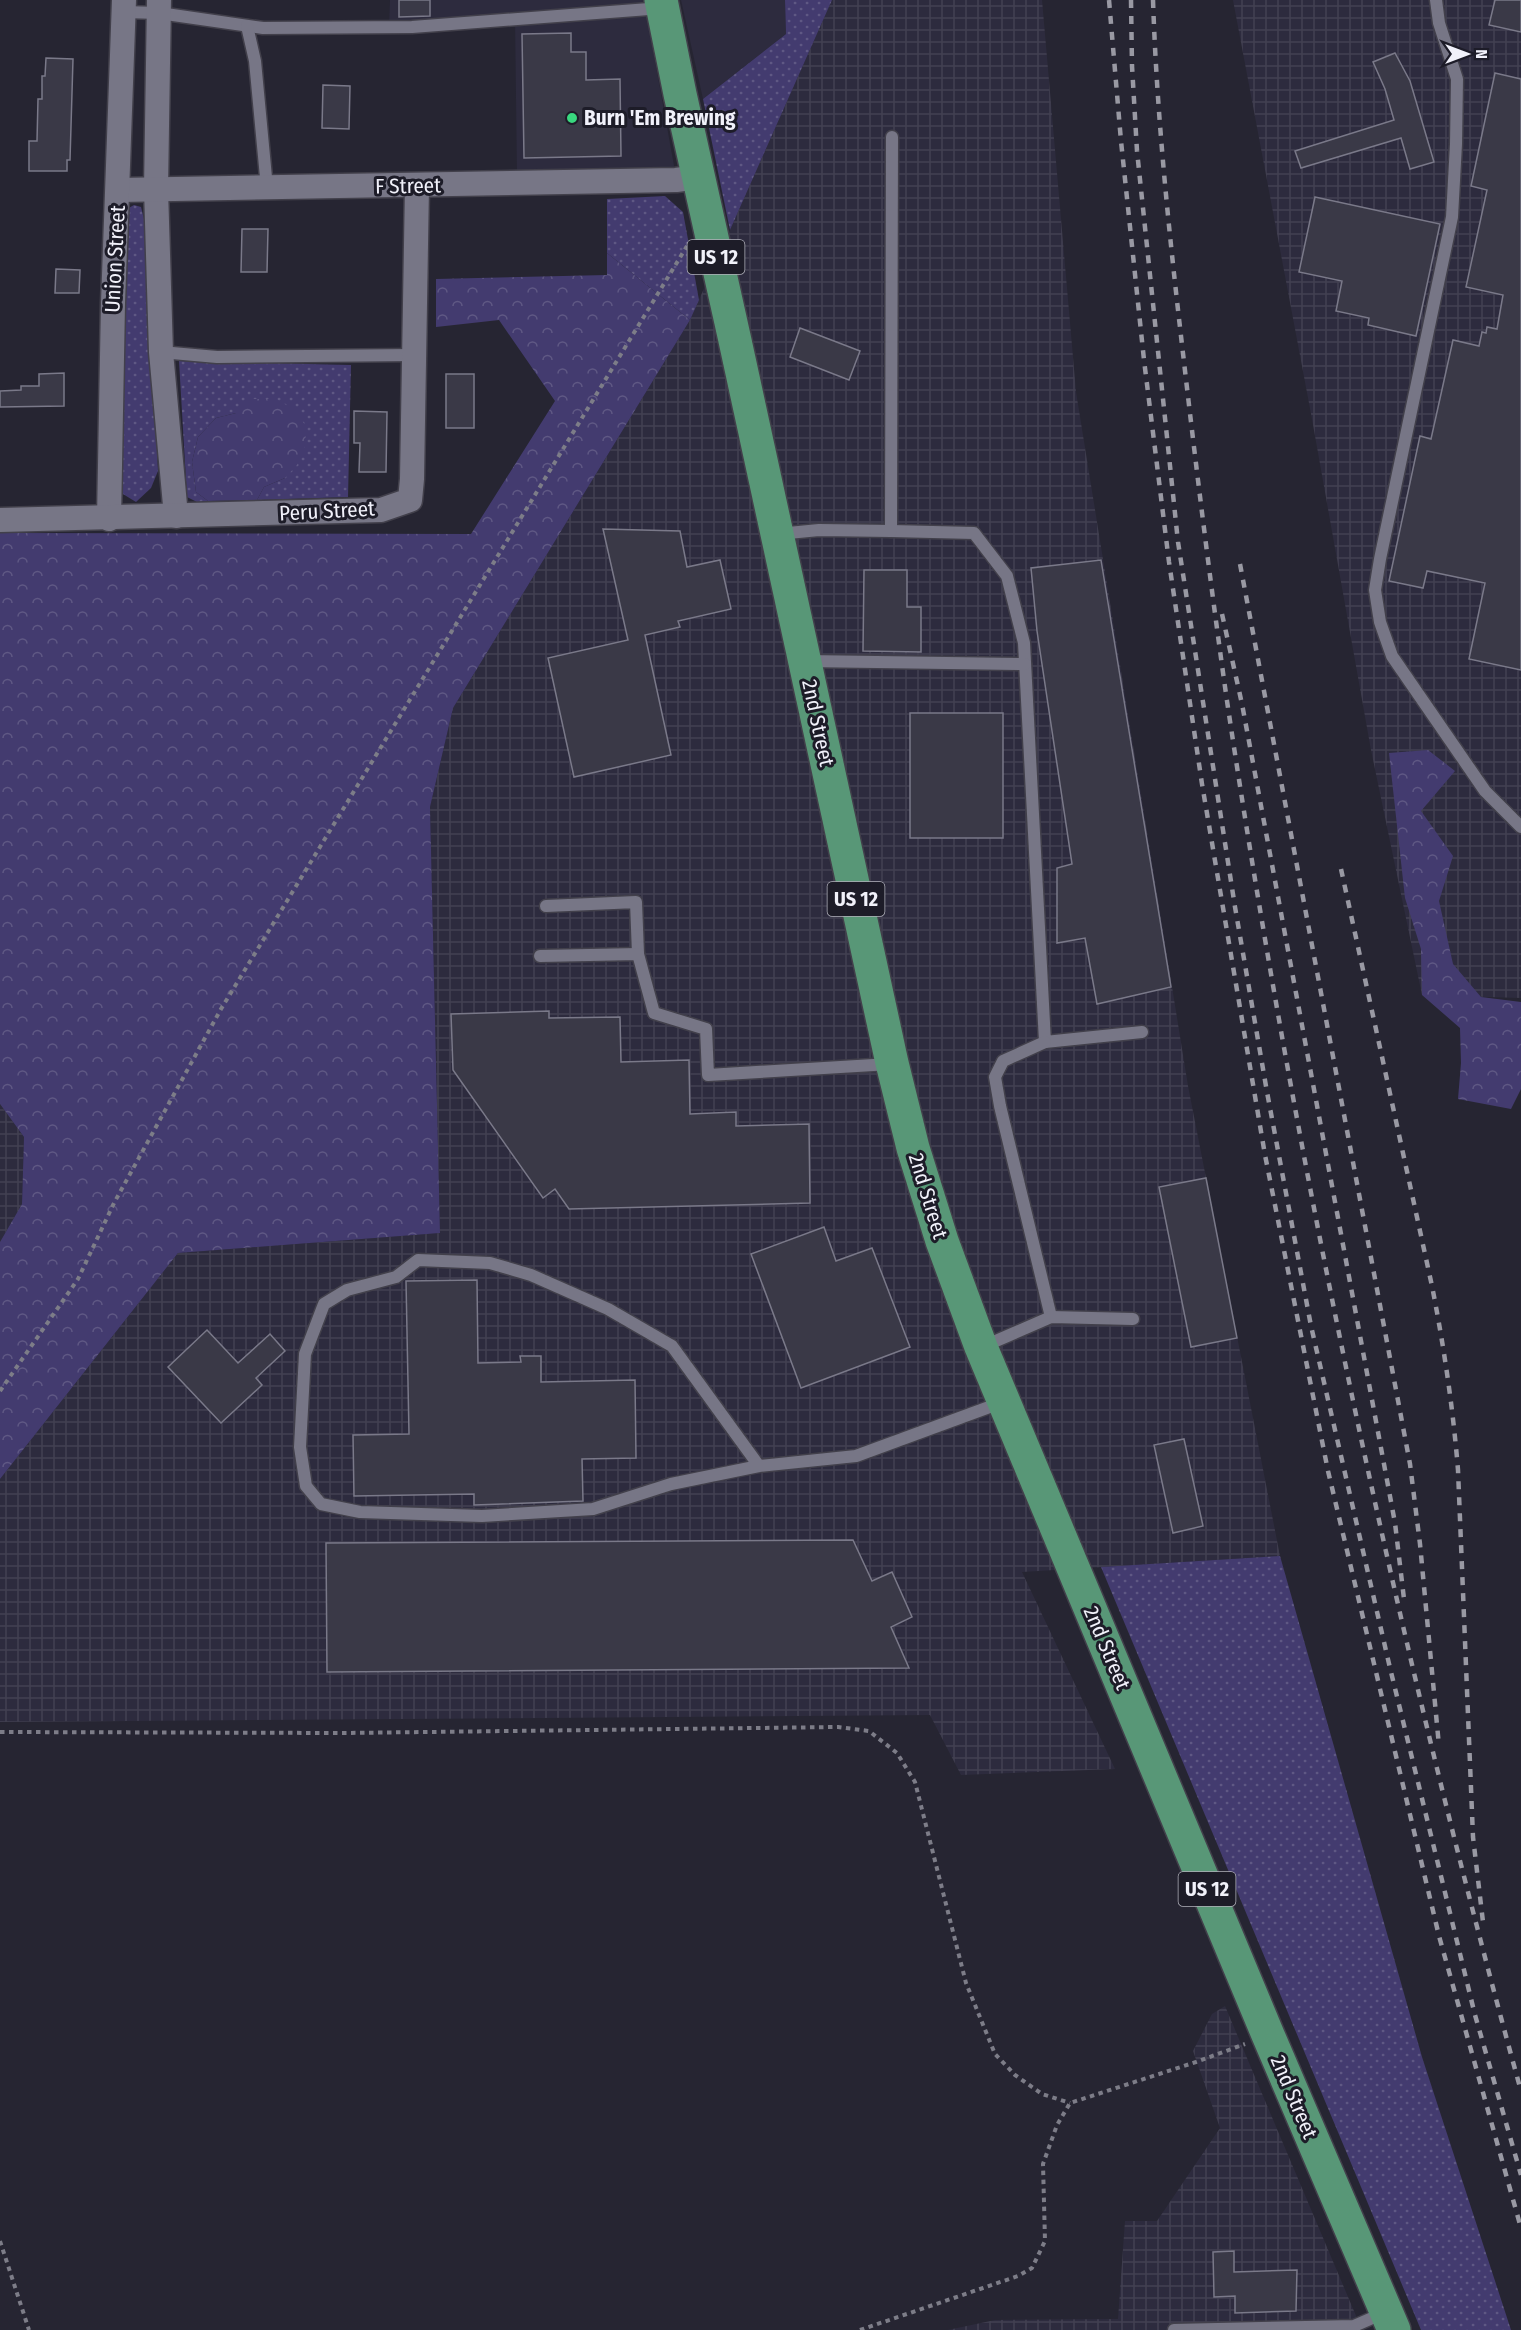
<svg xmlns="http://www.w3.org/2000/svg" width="1521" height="2330" font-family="'Fira Sans Condensed',sans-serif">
<defs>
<pattern id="industrial-grid" width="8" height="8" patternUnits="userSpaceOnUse" patternTransform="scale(1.5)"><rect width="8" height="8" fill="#2d2b3e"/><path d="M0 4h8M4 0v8" fill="none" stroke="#424051"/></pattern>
<pattern id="grass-dots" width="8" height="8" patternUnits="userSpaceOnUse" patternTransform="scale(1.5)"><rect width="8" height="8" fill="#433b6f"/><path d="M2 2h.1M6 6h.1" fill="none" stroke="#5f5884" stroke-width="1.8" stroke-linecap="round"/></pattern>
<pattern id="forest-crowns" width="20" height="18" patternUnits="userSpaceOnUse" patternTransform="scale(1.5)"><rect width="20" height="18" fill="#433b6f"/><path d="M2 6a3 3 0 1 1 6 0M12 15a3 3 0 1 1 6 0" fill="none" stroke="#5f5884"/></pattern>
</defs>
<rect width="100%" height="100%" fill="#262532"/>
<!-- built -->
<g fill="#2d2b3e">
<polygon points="390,0 644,0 675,171 517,177 515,19 389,27"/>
<polygon points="681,0 785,0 786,34 703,99"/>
</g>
<!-- industrial -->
<g fill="url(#industrial-grid)">
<polygon points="832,0 1042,0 1076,392 1188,1086 1280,1556 1022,1572 1115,1769 961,1775 930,1715 0,1722 0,1479 178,1253 440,1233 430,807 453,708 690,320"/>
<polygon points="1233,0 1521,0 1521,998 1422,995 1371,750 1312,419"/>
<polygon points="0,1104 24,1137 22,1204 0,1242"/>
<polygon points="1225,2006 1362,2330 948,2330 995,2320 1118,2319 1125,2221 1157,2221 1220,2128 1193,2051 1212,2014"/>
</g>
<!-- grass -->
<g fill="url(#grass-dots)">
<polygon points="785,0 832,0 730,230 703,99 786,34"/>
<polygon points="665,196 683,212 699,300 690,320 607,253 607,199"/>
<polygon points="134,205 141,207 146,227 158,471 151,488 136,502 118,491 127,209"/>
<polygon points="179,361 351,365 348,497 257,500 264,487 285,478 236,413 216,418 198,437 192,462 196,492 208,501 197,502 187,497"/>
<polygon points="1280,1556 1422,2057 1511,2330 1421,2330 1101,1567"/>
</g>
<!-- forest -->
<g fill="url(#forest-crowns)">
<polygon points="607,253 690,320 453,708 430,807 440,1233 178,1253 0,1479 0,1242 22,1204 24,1137 0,1104 0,533 471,534 555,401 499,320 436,327 436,279 607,275"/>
<polygon points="251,399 276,399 295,410 305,425 306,444 297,465 285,478 264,487 257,500 208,501 196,492 192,462 198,437 216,418 236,413"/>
<polygon points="1428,750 1455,771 1421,811 1453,856 1439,901 1453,964 1481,997 1521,1002 1521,1089 1511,1109 1458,1099 1461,1063 1460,1028 1422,995 1421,949 1405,898 1389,753"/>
</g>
<!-- building -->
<g fill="#3a3947" stroke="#7a7989" stroke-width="1.5">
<polygon points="399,0 430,0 430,16 399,17"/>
<polygon points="1495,0 1521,0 1521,32 1489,25"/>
<polygon points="571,33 571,52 586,52 586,80 620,79 621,156 524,158 522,34"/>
<polygon points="1395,53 1410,81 1434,162 1410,169 1401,138 1301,168 1295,151 1394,120 1385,89 1373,62"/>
<polygon points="46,58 73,59 70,160 67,160 67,171 29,171 29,141 37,141 38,99 42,99 42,76 45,76"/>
<polygon points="1495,73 1521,79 1521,670 1469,659 1485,583 1427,571 1423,588 1389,581 1420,436 1431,439 1453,340 1479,346 1482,332 1486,333 1487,327 1497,329 1503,295 1466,287 1487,190 1471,186"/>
<polygon points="323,85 350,86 349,129 322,128"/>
<polygon points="1315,197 1440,224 1416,336 1368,325 1369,318 1336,311 1342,281 1299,272"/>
<polygon points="242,229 268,229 267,272 241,272"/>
<polygon points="56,269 80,270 79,293 55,293"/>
<polygon points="800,328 860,351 849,380 790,357"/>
<polygon points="64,373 64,406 0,407 0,391 21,390 21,386 39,386 39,374"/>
<rect x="446" y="374" width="28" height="54"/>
<polygon points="354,411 387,412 386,472 359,472 360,443 354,443"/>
<polygon points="603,529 680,531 687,567 720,560 731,609 678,621 680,627 645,635 671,755 574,777 548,658 628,640"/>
<polygon points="1101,560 1171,987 1097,1004 1085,938 1057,943 1057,868 1072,864 1037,631 1031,568"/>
<polygon points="864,570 907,570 907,607 921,607 921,652 863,651"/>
<rect x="910" y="713" width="93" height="125"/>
<polygon points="549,1011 549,1018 620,1017 621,1062 689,1060 690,1114 736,1112 736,1126 809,1124 810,1203 569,1209 555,1189 543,1198 453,1070 451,1014"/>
<polygon points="1206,1178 1237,1338 1191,1347 1159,1187"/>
<polygon points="824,1227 836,1261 872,1248 910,1347 801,1388 751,1254"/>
<polygon points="477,1280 478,1363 521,1362 520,1356 541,1356 541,1382 635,1380 636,1458 582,1459 583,1501 474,1505 474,1494 354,1496 353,1435 409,1434 406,1281"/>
<polygon points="207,1330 238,1363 270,1334 285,1351 256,1378 262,1385 221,1423 168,1367"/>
<polygon points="1184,1439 1203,1526 1173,1533 1154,1445"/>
<polygon points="853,1540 872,1581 892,1572 912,1617 891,1627 909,1668 327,1672 326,1543"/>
<polygon points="1234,2251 1234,2272 1297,2270 1296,2311 1235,2313 1235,2296 1214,2297 1213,2252"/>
</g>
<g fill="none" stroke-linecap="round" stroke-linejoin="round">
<defs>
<g id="lane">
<polyline points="1436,0 1439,23 1457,79 1456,144 1452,217 1380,559 1375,590 1380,622 1392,656 1485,791 1521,827"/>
<polyline points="124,12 159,13 263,28 412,27 662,8"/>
<polyline points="247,26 255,61 267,188"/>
<polyline points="161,352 217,357 414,355"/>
<polyline points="891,531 974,533 1007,576 1024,643 1045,1042 1142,1032"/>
<polyline points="778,534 819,530 891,531 892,137"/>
<polyline points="805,661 1025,664"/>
<polyline points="546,906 636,902 638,954"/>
<polyline points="540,956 638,954 654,1013 706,1029 708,1075 890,1064"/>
<polyline points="1045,1042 1003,1061 995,1077 1000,1106 1051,1317"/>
<polyline points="982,1347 1051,1317 1133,1319"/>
<polyline points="759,1466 672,1346 608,1309 531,1275 490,1263 418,1260 396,1277 347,1290 324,1304 305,1354 300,1447 306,1486 321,1504 360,1512 482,1516 593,1509 671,1484 759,1466 856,1456 1003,1402"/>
<polyline points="1174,2330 1354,2326 1386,2312"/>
</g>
<g id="street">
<polyline points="159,0 156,189 161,352 176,516"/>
<polyline points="119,190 676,180 698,177"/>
<polyline points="109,519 113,303 124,0"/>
<polyline points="0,520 381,510 410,500 412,479 417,186"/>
</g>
<polyline id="primary" points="661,0 680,94 734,336 892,1063 913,1148 942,1241 981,1347 1268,2035 1394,2330"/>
</defs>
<!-- lane casing -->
<use href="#lane" stroke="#42404b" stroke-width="15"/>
<!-- street casing -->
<use href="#street" stroke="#42404b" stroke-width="27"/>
<!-- primary casing -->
<use href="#primary" stroke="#42404b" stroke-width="36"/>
<!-- path -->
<g stroke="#7d7d88" stroke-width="4" stroke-dasharray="4.5 4.5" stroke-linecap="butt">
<polyline points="0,1391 78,1279 114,1203 221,1009 687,246"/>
<polyline points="0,1732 344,1733 838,1727 869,1731 897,1753 915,1782 966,1983 995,2054 1015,2075 1042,2094 1070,2103"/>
<polyline points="0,2241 29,2330"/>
<polyline points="860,2330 1018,2276 1032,2268 1045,2241 1043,2164 1057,2125 1070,2103 1196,2062 1245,2044"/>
</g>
<!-- lane -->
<use href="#lane" stroke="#777686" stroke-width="12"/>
<!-- street -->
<use href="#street" stroke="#777686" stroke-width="24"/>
<!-- primary -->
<use href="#primary" stroke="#589777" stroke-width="33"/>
<!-- rail -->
<g stroke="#9999a3" stroke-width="4.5" stroke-dasharray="8 8" stroke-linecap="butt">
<polyline points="1109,0 1121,141 1144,360 1169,562 1202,784 1265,1155 1328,1471 1439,1936 1521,2228"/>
<polyline points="1131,0 1132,66 1137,151 1178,542 1235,907 1267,1092 1311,1326 1390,1668 1475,2015 1521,2175"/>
<path d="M1153,0C1157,121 1170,242 1184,362C1197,475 1211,588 1227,701C1297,1170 1395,1634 1521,2091"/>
<polyline points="1240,564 1410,1464 1420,1544 1439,1746"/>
<polyline points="1222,614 1242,704 1395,1523 1404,1599"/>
<path d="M1341,869L1432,1286C1444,1347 1453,1408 1458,1470L1473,1837L1483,1922"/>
</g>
</g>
<!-- markers -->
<circle fill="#39d87f" stroke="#1d1c28" stroke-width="2" cx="572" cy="118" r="6"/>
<g text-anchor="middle" stroke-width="6" stroke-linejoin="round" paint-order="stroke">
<!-- shield labels -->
<g fill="#1d1c28" stroke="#b1b1bb" stroke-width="1.5">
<rect x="687.5" y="240" width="57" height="34" rx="4.5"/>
<rect x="827.5" y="882" width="57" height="34" rx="4.5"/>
<rect x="1178.5" y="1872" width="57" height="34" rx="4.5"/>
</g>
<g font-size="20" font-weight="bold" fill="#f1f1fa">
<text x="716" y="264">US 12</text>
<text x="856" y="906">US 12</text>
<text x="1207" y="1896">US 12</text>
</g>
<!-- poi labels -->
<g font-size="21" font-weight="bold" fill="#f1f1fa" stroke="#1d1c28" text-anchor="start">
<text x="584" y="125">Burn 'Em Brewing</text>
</g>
<!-- street labels -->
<g font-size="21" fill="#f1f1fa" stroke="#1d1c28">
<text transform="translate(408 186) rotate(-1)" y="7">F Street</text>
<text transform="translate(115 259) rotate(-87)" y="7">Union Street</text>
<text transform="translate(327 511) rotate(-3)" y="7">Peru Street</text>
<text transform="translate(818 723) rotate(78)" y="7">2nd Street</text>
<text transform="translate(928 1196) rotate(73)" y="7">2nd Street</text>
<text transform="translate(1107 1648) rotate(67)" y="7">2nd Street</text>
<text transform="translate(1294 2097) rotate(67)" y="7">2nd Street</text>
</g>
</g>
<!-- north arrow -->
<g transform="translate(1467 54) rotate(90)" stroke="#1d1c28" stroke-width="4.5" paint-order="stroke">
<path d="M0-4.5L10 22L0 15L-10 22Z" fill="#f1f1fa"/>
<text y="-9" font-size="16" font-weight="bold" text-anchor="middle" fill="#f1f1fa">N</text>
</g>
</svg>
